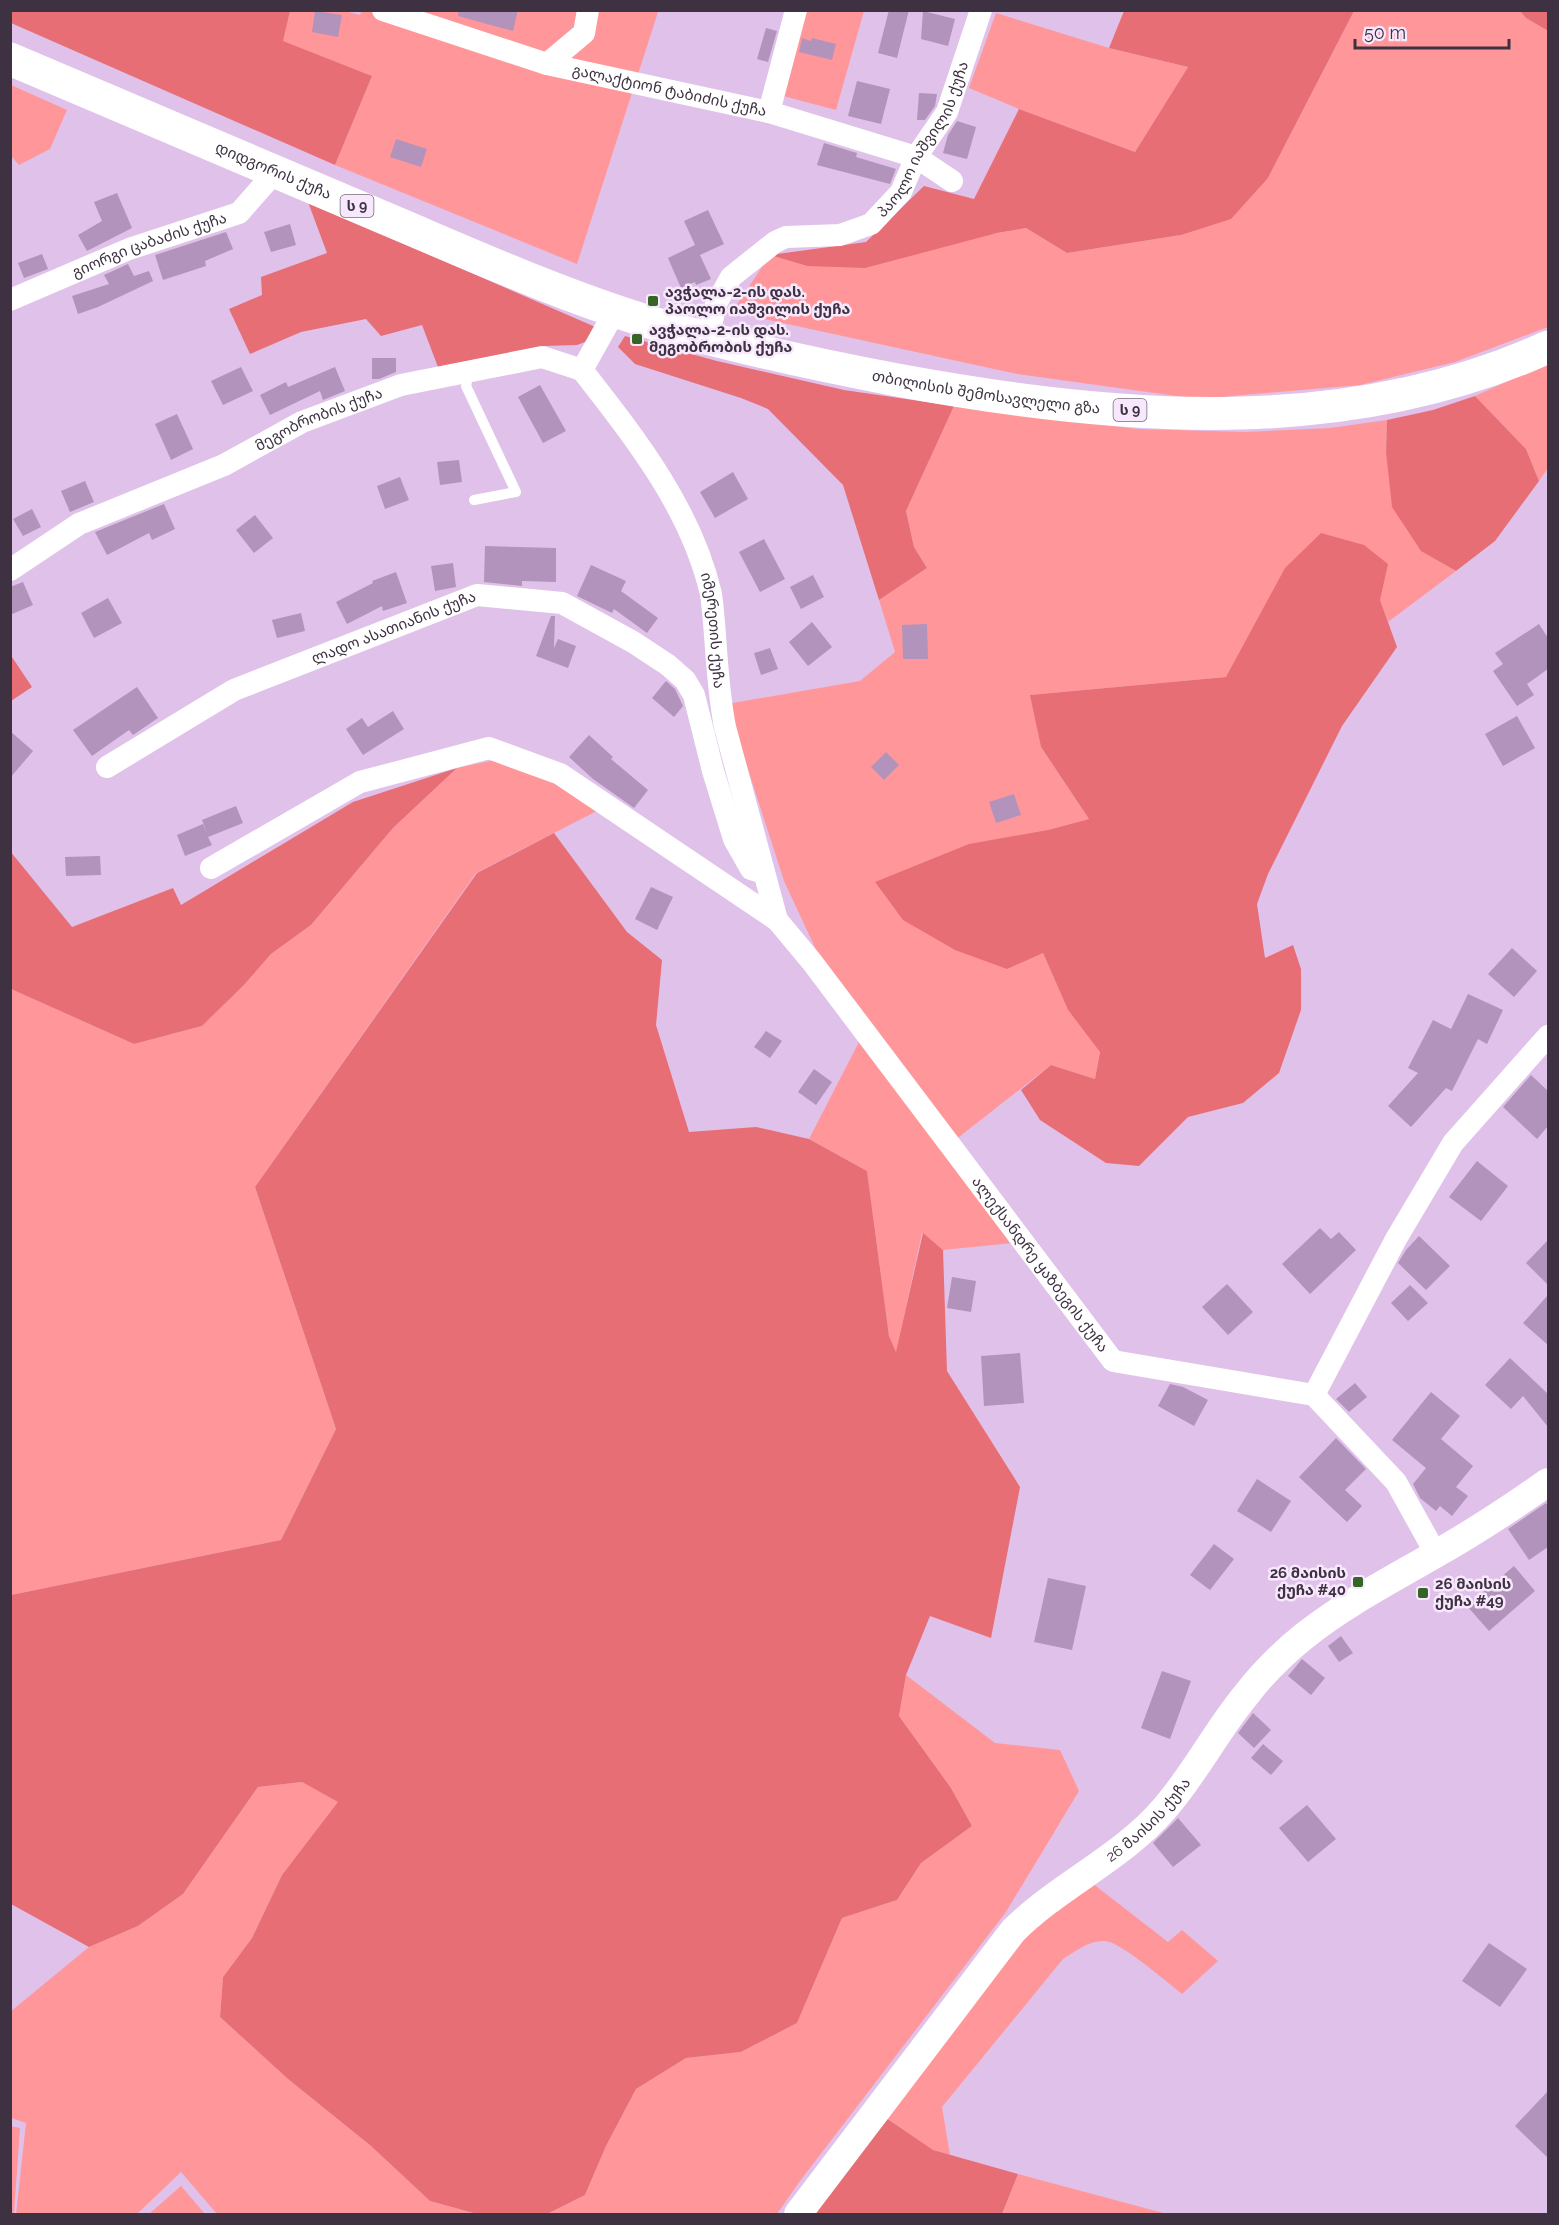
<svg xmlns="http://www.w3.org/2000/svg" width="1559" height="2225" font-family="Raleway,'Noto Sans Georgian',sans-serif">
<rect width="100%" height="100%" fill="#e0c1ea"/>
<!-- green -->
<g fill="#ff979a">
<polygon points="362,10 651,10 658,12 577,264 335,165 372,76 282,41 290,11 345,11 360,15"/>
<polygon points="805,11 864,11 836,110 783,96"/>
<polygon points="1354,11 1520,11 1526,18 1548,31 1548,327 1455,362 1360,385 1198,399 1017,374 732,312 770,255 807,266 1026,228 1067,253 1181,235 1268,178"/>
<polygon points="996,13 1109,48 1188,67 1135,152 1019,109 969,88"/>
<polygon points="11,85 67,110 50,149 19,165 11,156"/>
<polygon points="1548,363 1548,468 1539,481 1526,449 1475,396"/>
<polygon points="954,406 1137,429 1245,432 1330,428 1387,420 1386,452 1421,550 1456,571 1388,622 1380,600 1226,677 1031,695 1041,747 1089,819 1048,830 1043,953 1068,1010 1100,1051 1095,1079 1051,1065 959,1137 939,1143 1013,1243 943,1250 922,1233 896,1354 889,1336 867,1171 809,1139 859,1042 784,881 727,704 860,681 895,652 879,600 927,568 914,547 906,511"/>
<polygon points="495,760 555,783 597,811 476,873 255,1187 336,1429 281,1540 11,1595 11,989 134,1044 202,1026 244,985 271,954 311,925 393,828 457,768"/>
<polygon points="906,1675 995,1743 1060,1750 1079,1791 1006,1912 800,2181 777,2214 547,2214 585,2195 606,2146 636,2089 686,2058 741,2052 797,2023 842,1918 897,1900 921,1863 972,1826 951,1788 899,1716"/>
<polygon points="302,1782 339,1802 282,1875 252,1938 223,1977 220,2017 288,2079 371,2146 430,2201 477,2214 217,2214 181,2172 137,2214 16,2214 26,2123 11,2118 10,2012 89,1947 138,1926 183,1894 258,1787"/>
<path d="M1092,1883L1168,1942L1182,1930L1218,1961L1182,1994C1168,1983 1121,1942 1105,1941C1089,1940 1076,1951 1063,1959L942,2107L950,2155L932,2150L886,2118L1032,1928Z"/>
<polygon points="10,2126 20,2128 14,2214 10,2214"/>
<polygon points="1018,2174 1167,2214 1002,2214"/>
<polygon points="181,2186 205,2214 149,2214"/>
</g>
<!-- forest -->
<g fill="#e76e75">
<polygon points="11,10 290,11 283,41 372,76 335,165 11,23"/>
<polygon points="1124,11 1354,11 1268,178 1231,219 1181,235 1067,253 1026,228 997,233 865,268 807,266 770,255 866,242 924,186 974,199 1019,109 1135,152 1188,67 1109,48"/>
<polygon points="1520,11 1548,11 1548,31 1526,18"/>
<polygon points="308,202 600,329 593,339 577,345 544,346 438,367 422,325 381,336 366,319 301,332 250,354 229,309 262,295 261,277 327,253"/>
<polygon points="625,336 717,361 844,390 954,406 906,511 914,547 927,568 879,600 843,485 768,409 741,398 635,364 618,347"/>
<polygon points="1475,396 1526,449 1539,481 1495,541 1456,571 1421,551 1392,507 1386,452 1387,420 1433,410"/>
<polygon points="1321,533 1364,545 1388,564 1380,600 1397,647 1342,726 1268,874 1257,904 1265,958 1293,945 1301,969 1301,1010 1279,1073 1243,1103 1188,1117 1139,1166 1106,1163 1040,1120 1021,1090 1051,1065 1095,1079 1100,1052 1068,1010 1043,953 1007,969 955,950 903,920 875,882 969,844 1048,830 1089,819 1041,747 1030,695 1226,677 1285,568"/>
<polygon points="10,654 32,687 11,701 10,701"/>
<polygon points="457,768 393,828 311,925 271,954 244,985 202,1026 134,1044 11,989 10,851 72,927 173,888 181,905 353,802"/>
<polygon points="554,833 627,932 662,960 656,1025 689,1132 756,1127 809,1139 867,1171 889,1336 896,1352 923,1233 943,1250 947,1371 1020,1487 991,1638 930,1616 906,1675 899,1716 951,1788 972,1826 921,1863 897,1900 842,1918 797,2023 741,2052 686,2058 636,2089 606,2146 585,2195 547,2214 477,2214 430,2201 371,2146 288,2079 220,2017 223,1977 252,1938 282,1875 338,1802 302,1782 258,1787 183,1894 138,1926 89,1947 11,1904 11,1595 281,1540 336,1429 255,1187 477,873"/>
<polygon points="886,2118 933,2150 1018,2174 1002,2214 814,2214"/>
</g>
<!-- building -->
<g fill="#b193bb">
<polygon points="459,10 518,10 513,31 458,16"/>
<polygon points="889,10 909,10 897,58 878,53"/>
<polygon points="315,11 342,15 338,37 312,32"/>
<polygon points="923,11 955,19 948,46 921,39"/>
<polygon points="766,28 777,31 768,62 757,59"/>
<polygon points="802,38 811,41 812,38 836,44 832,60 799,52"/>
<polygon points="857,81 890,89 881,124 848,116"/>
<polygon points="919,93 937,94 935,106 925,120 917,120"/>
<polygon points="957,121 976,127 967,159 943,153 948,135"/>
<polygon points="396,139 427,149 421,167 390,157"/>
<polygon points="824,143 857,153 856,157 896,169 890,184 817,165"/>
<polygon points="117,193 132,228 87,251 78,235 102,221 94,202"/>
<polygon points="708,210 724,244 700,255 711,279 696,285 695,282 681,288 668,258 695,245 684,221"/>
<polygon points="290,224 296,245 271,252 264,232"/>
<polygon points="226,232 233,249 205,261 206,266 163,280 155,255"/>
<polygon points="42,254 48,269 24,278 18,263"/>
<polygon points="128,264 134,276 149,271 153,281 98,307 78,314 72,296 109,284 104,275"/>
<polygon points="372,358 396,358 396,372 379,379 372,379"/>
<polygon points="241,367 253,391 223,405 211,381"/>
<polygon points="335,367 345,391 323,400 320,391 270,415 260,395 286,382 288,387"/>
<polygon points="540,385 566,431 543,443 518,397"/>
<polygon points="177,414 193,449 171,460 155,424"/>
<polygon points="459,460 462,482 440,485 437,462"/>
<polygon points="733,472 748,499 715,518 700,492"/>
<polygon points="400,477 409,500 385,509 377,486"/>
<polygon points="85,481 94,502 70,512 61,491"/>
<polygon points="164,504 175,529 152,540 149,533 107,555 95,532"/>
<polygon points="32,509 41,527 23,536 13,519"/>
<polygon points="255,515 273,538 254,553 236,530"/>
<polygon points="764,539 785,579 760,592 739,552"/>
<polygon points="485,546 556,548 556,582 522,581 522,586 484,582"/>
<polygon points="453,563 456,587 435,591 431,566"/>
<polygon points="591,565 626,581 621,591 658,618 647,633 614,609 612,613 577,596"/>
<polygon points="396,572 407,603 383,611 382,606 347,624 336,602 373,583 372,581"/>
<polygon points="813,575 824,597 801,609 790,587"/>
<polygon points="23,582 33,605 10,615 10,587"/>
<polygon points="108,598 122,623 94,638 81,613"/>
<polygon points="301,613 305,631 277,638 272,620"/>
<polygon points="551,616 555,616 554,648 558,639 576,646 568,668 536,656"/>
<polygon points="812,622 832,647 808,666 789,642"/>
<polygon points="927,624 928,659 903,659 902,625"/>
<polygon points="1539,624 1548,638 1548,669 1527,684 1534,695 1517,706 1493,671 1503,664 1495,653"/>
<polygon points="770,648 778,669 761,675 754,653"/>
<polygon points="666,681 675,689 683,706 674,717 652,698"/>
<polygon points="137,687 158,718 133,735 129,730 92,756 73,730"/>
<polygon points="393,711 404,729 363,755 346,729 362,718 368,727"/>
<polygon points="1517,716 1535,748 1503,766 1485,734"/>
<polygon points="10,731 33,751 10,778"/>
<polygon points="589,735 613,757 611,759 648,790 634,808 593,779 569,757"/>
<polygon points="886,752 899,765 884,780 871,767"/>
<polygon points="1014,794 1021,815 996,823 989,802"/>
<polygon points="236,806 243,823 208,837 212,845 185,856 177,835 203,824 208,836 202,820"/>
<polygon points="100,856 101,875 66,876 65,857"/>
<polygon points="651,887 673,897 657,930 635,919"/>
<polygon points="1512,948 1537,971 1514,997 1488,974"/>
<polygon points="1468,994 1503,1010 1487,1044 1478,1039 1452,1091 1446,1088 1411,1127 1388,1106 1418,1073 1408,1068 1433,1020 1451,1029"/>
<polygon points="766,1031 782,1041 770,1058 754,1047"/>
<polygon points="814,1069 832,1082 816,1105 798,1092"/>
<polygon points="1531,1075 1548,1091 1548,1126 1537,1139 1503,1107"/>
<polygon points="1477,1161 1508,1186 1481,1221 1449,1197"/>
<polygon points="1320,1228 1331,1239 1339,1232 1356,1250 1310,1294 1282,1264"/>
<polygon points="1419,1236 1450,1266 1426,1290 1398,1263 1406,1250"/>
<polygon points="1548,1240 1548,1285 1526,1263"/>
<polygon points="952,1277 976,1281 971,1312 947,1308"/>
<polygon points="1227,1284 1253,1312 1228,1335 1202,1307"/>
<polygon points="1410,1285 1428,1303 1408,1321 1391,1303"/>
<polygon points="1548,1295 1548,1345 1523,1323"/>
<polygon points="1020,1353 1024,1403 984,1406 981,1356"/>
<polygon points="1510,1358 1548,1394 1548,1427 1523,1396 1511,1409 1485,1385"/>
<polygon points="1355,1383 1367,1397 1349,1412 1336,1399"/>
<polygon points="1170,1384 1183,1387 1208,1400 1194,1426 1158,1406"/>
<polygon points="1431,1392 1460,1416 1441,1439 1473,1466 1456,1487 1468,1496 1452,1516 1440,1506 1436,1511 1420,1498 1413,1484 1426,1468 1392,1440"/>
<polygon points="1336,1438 1366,1469 1345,1490 1362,1506 1347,1522 1299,1477"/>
<polygon points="1257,1479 1291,1501 1271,1532 1237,1511"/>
<polygon points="1546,1503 1548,1506 1548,1547 1529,1560 1508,1529"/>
<polygon points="1214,1544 1234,1559 1210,1590 1190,1575"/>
<polygon points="1514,1566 1535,1591 1489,1631 1467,1606"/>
<polygon points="1048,1578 1086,1586 1072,1650 1034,1642"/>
<polygon points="1341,1636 1353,1653 1339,1662 1328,1646"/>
<polygon points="1302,1659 1325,1678 1311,1695 1288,1676"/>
<polygon points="1162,1671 1191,1681 1170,1739 1141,1728"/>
<polygon points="1253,1713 1271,1730 1254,1748 1238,1733"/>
<polygon points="1263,1744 1283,1761 1271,1775 1251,1758"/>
<polygon points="1307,1805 1336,1839 1308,1862 1279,1828"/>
<polygon points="1178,1818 1201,1845 1173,1867 1153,1843"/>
<polygon points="1489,1943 1527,1969 1500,2007 1462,1981"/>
<polygon points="1548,2091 1548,2158 1515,2126"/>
</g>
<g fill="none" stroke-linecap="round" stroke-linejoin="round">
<!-- service -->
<polyline stroke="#fff" stroke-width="10" points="469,372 466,386 516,492 474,500"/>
<!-- minor -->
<g stroke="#fff" stroke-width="22">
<path id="s1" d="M383,10L547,64L769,112L916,157L952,181"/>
<polyline points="547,64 584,33 588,10"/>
<polyline points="769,112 796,10"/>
<path id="s2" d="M10,300L129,249L239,213L276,171"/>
<path id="s3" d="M708,338L716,304L731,277L775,242L786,237L840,235L871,224L901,192L916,157L947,112L981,10"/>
<path id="s4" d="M582,370C635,438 691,508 711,594C713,608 714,622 715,635C717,666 719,696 725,727L777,920"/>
<path id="s5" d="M10,570L79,524L224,465L302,422L401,385L542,357L582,370L615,311"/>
<path id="s6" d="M107,767L234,690L477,595L562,603L633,642L668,665L685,680L694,695L713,771L734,839L751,869L764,873"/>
<path id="s7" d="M211,868L360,782L489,748L560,774L777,920L812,962L1113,1361L1314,1395"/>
<polyline points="1314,1395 1396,1239 1453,1143 1548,1036"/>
<polyline points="1314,1395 1396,1482 1436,1554"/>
</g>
<!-- tertiary -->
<path stroke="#fff" stroke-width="28" id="s8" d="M798,2214L1013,1931C1059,1885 1122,1858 1164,1809C1195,1774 1216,1731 1246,1695C1262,1674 1282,1654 1303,1637C1343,1605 1389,1581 1434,1555C1473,1533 1511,1508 1548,1482"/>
<!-- trunk -->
<path stroke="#fff" stroke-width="33" id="s9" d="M10,59C132,111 254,162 375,214C463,251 555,293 646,321C728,346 813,364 897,380C1113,420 1344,440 1548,347"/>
</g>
<!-- markers -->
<g fill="#366424" stroke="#f8e8fd" stroke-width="2">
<rect x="647" y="295" width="12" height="12" rx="3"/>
<rect x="631" y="333" width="12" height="12" rx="3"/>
<rect x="1352" y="1576" width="12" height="12" rx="3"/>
<rect x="1417" y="1587" width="12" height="12" rx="3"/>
</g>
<g text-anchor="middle" stroke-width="5" stroke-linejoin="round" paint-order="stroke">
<!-- shield labels -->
<g fill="#f8e8fd" stroke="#76697a" stroke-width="1.5">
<rect x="340.5" y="195" width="33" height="22" rx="4.5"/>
<rect x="1113.5" y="399" width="33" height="22" rx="4.5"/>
</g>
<g font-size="14" font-weight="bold" fill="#3e3242">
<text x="357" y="211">ს 9</text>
<text x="1130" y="415">ს 9</text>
</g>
<!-- street labels -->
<g font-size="15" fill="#3e3242" stroke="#f8e8fd">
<text dy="5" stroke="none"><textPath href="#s1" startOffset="298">გალაქტიონ ტაბიძის ქუჩა</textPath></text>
<text dy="5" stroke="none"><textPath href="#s3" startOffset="322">პაოლო იაშვილის ქუჩა</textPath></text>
<text dy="5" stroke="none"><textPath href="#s9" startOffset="286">დიდგორის ქუჩა</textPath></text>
<text dy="5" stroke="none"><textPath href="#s2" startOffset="150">გიორგი ცაბაძის ქუჩა</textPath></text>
<text dy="5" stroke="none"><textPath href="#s9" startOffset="1036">თბილისის შემოსავლელი გზა</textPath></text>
<text dy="5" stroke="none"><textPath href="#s5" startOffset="345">მეგობრობის ქუჩა</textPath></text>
<text dy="5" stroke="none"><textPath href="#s6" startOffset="320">ლადო ასათიანის ქუჩა</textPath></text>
<text dy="5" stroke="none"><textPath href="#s4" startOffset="297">იმერეთის ქუჩა</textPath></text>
<text dy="5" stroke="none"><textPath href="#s7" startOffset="1076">ალექსანდრე ყაზბეგის ქუჩა</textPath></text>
<text dy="5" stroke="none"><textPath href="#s8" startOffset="531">26 მაისის ქუჩა</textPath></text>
</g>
<!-- poi labels -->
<g font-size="15" font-weight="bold" fill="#3e3242" stroke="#f8e8fd" text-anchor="start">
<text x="665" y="297">ავჭალა-2-ის დას.<tspan x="665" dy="17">პაოლო იაშვილის ქუჩა</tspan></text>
<text x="649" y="335">ავჭალა-2-ის დას.<tspan x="649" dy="17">მეგობრობის ქუჩა</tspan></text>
<text x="1346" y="1578" text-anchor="end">26 მაისის<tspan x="1346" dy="17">ქუჩა #40</tspan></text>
<text x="1435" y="1589">26 მაისის<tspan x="1435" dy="17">ქუჩა #49</tspan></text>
</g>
</g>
<!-- border -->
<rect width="1559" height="2225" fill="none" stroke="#3e3242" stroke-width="24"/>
<!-- scale -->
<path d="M1355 39v9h154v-9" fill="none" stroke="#3e3242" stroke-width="3"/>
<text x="1364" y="39" font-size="18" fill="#3e3242" stroke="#f8e8fd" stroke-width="4.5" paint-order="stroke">50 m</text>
</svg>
